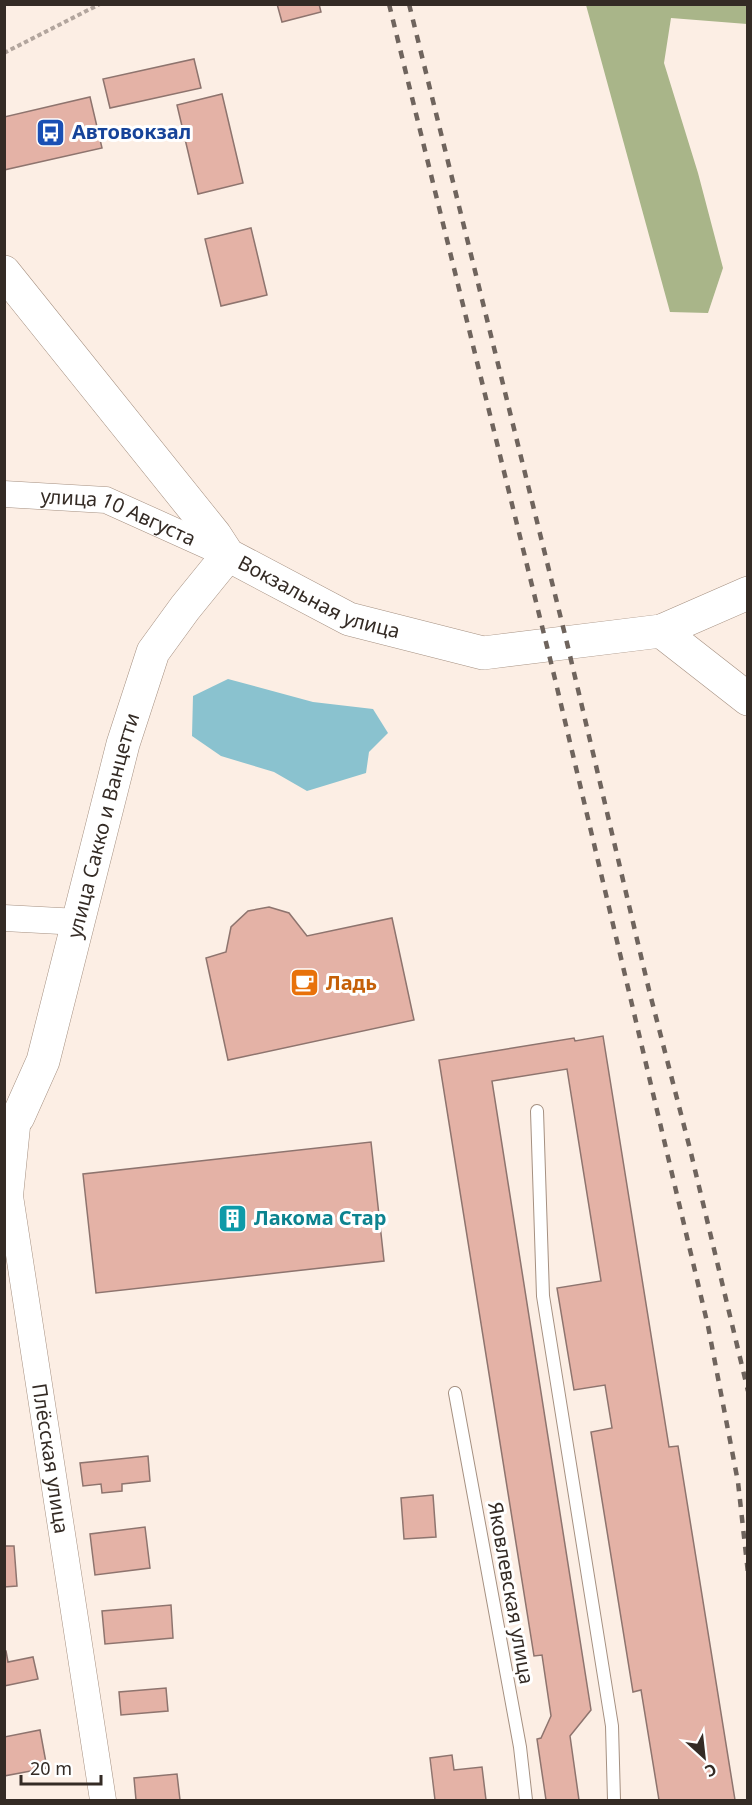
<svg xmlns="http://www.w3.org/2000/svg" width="752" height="1805" font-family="'Noto Sans',sans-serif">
<rect width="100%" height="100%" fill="#fceee4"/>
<!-- forest -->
<polygon fill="#a9b589" points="586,5 747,5 747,24 671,18 664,63 698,173 723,268 708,313 670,312"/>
<!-- water -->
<polygon fill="#8ac2cf" points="228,679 313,702 373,709 388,733 369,752 366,773 307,791 274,772 221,756 192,736 193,696"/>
<!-- building -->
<g fill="#e4b2a6" stroke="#8e746e" stroke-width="1.5">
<polygon points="277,4 319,4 321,12 282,22"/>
<polygon points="194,59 201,88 110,108 103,79"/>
<polygon points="222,94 243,183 198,194 177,105"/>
<polygon points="90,97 102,148 4,170 4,117"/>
<polygon points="251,228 267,295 221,306 205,239"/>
<polygon points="269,907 289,913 307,936 392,918 414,1020 228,1060 206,958 226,952 231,927 248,911"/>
<polygon points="603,1036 669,1447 678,1446 735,1800 659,1800 641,1690 633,1692 591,1432 612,1428 605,1385 574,1390 557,1288 601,1281 567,1069 492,1081 591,1710 570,1736 579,1800 546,1800 537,1739 541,1738 551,1716 542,1655 534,1656 439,1060 574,1038 575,1041"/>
<polygon points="371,1142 384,1261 96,1293 83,1174"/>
<polygon points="148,1456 150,1481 122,1484 122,1491 102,1493 101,1484 83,1486 80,1463"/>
<polygon points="433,1495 436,1537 404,1539 401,1498"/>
<polygon points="145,1527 150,1568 95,1575 90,1534"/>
<polygon points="4,1546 14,1546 17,1586 4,1587"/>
<polygon points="171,1605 173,1638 105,1644 102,1611"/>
<polygon points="4,1651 6,1651 8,1662 33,1657 38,1679 4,1686"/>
<polygon points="166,1688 168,1711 121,1715 119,1692"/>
<polygon points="40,1730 47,1768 4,1776 4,1737"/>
<polygon points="452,1755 454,1770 482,1767 486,1800 435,1800 430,1758"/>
<polygon points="177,1774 180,1800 136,1800 134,1778"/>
</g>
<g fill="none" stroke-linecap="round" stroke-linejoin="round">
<defs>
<g id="service">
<polyline points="537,1111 543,1296 612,1726 614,1800"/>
<polyline points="455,1393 520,1747 526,1800"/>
</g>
<g id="minor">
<path id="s1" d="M4,494L106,500L228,555"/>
<polyline points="4,918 79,922"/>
<path id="s2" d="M18,1117L10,1196L103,1800"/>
</g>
<g id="secondary">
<path id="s3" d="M4,272L215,535L228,555L349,619L483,653L661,631L748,593"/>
<polyline points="661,631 748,699"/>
<path id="s4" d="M4,1124L18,1117L43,1061L123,744L153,652L185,608L228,555"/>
</g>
</defs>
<!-- service casing -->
<use href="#service" stroke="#a59081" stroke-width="14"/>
<!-- minor casing -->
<use href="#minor" stroke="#a59081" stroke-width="27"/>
<!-- secondary casing -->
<use href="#secondary" stroke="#a59081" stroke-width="34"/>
<!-- path -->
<polyline stroke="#b2a59d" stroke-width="4" stroke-dasharray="4.5 3" stroke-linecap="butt" points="4,53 100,4"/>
<!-- service -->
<use href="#service" stroke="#fff" stroke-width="12"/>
<!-- minor -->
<use href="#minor" stroke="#fff" stroke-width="26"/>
<!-- secondary -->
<use href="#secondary" stroke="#fff" stroke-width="33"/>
<!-- rail -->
<g stroke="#6f645d" stroke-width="4.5" stroke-dasharray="8 8" stroke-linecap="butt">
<polyline points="389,4 555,679 708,1326 738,1482 748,1573"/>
<polyline points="409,4 567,643 649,990 690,1149 748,1391"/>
</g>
</g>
<!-- icons -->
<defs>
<symbol id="bus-square" viewBox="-11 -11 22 22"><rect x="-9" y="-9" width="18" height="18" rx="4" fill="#1a4fb4" stroke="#fff"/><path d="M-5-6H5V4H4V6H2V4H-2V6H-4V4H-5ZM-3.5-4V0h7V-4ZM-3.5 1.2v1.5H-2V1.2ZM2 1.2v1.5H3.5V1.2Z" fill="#fff"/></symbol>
<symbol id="cafe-square" viewBox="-11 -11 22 22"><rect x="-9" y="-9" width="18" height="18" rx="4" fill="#e8710a" stroke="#fff"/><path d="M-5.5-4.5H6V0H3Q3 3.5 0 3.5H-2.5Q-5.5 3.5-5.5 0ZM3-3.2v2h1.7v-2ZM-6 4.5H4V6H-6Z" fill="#fff"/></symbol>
<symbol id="building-square" viewBox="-11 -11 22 22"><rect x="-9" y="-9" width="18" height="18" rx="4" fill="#0f9aa8" stroke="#fff"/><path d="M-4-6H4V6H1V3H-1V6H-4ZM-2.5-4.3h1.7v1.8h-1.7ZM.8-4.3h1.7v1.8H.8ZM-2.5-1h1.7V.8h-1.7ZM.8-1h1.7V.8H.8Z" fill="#fff"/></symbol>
</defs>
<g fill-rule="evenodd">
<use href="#bus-square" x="34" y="116" width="33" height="33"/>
<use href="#cafe-square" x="288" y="966" width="33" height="33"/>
<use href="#building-square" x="216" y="1202" width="33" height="33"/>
</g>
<g text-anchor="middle" stroke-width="6" stroke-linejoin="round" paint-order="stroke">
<!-- transit labels -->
<g font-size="20" font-weight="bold" fill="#164399" stroke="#fff" text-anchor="start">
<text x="72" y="139">Автовокзал</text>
</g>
<!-- street labels -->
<g font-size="20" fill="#342b25" stroke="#fff">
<text dy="7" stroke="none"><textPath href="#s1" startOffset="118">улица 10 Августа</textPath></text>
<text dy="7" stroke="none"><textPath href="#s3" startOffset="462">Вокзальная улица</textPath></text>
<text dy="7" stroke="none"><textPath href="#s4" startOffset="320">улица Сакко и Ванцетти</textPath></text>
<text dy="7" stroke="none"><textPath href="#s2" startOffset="345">Плёсская улица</textPath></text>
<text transform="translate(511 1593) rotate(80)" y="7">Яковлевская улица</text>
</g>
<!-- food labels -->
<g font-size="20" font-weight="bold" fill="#c56008" stroke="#fff" text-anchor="start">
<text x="326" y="990">Ладь</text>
</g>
<!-- culture labels -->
<g font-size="20" font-weight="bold" fill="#0d838f" stroke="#fff" text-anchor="start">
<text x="254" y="1225">Лакома Стар</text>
</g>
</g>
<!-- border -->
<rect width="752" height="1805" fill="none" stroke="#342b25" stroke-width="12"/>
<!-- north arrow -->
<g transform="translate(704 1757) rotate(153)" stroke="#ffffff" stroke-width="4.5" paint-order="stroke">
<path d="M0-4.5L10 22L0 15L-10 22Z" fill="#342b25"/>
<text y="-9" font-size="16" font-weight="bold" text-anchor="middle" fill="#342b25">С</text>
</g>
<!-- scale -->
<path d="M21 1775v9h80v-9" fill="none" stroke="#342b25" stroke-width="3"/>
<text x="30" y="1775" font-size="18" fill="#342b25" stroke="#ffffff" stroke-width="4.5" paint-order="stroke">20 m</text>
</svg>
